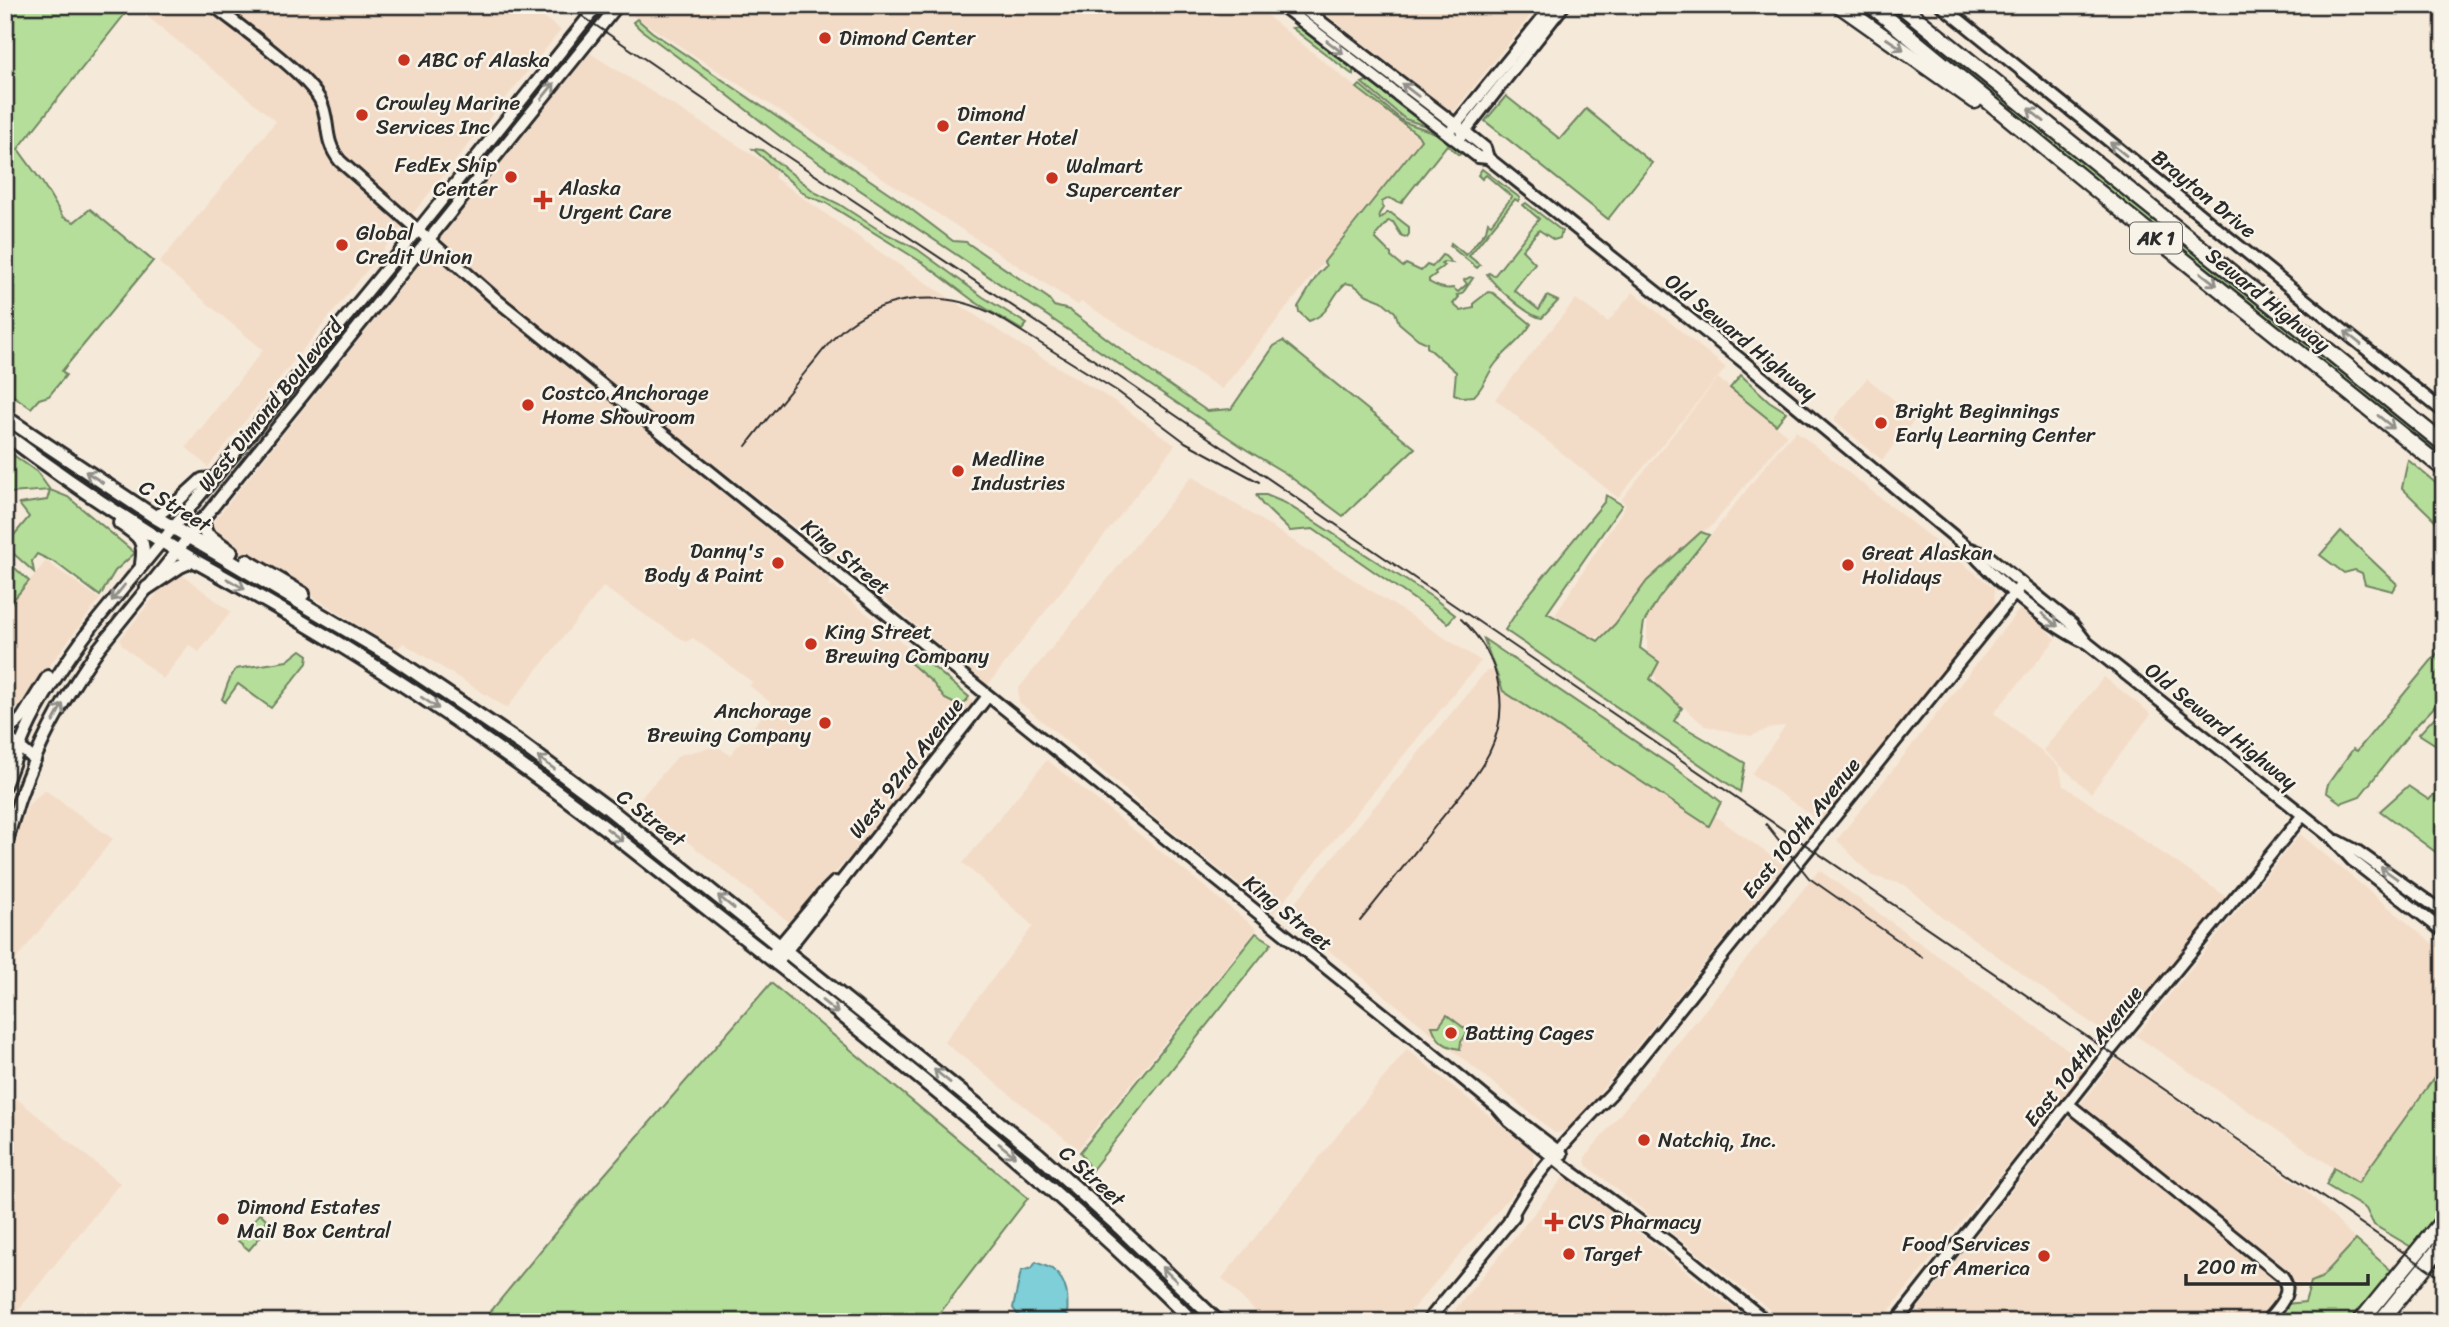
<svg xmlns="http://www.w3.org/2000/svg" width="2449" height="1327" font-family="Sriracha,sans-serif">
<rect width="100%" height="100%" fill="#f5e9d9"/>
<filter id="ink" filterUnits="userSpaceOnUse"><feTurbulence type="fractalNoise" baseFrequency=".0143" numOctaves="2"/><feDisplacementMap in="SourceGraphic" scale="14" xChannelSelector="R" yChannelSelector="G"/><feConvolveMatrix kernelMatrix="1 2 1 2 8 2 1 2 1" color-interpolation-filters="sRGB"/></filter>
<g filter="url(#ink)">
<!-- built -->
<g fill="#f3dcc7">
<polygon points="133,5 527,5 561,30 208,467 186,447 263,350 159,263 276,121"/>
<polygon points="631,5 1254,5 1421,140 1222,389 1082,302 1078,305 626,11"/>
<polygon points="1315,5 1539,5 1451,115"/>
<polygon points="588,52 776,169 775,178 877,250 1011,339 1116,402 1175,445 988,685 835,558 612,385 601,392 830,579 830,587 832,585 974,702 850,857 789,922 637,802 679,755 717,746 730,755 772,704 750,686 752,682 693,638 686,642 603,587 507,708 403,643 397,649 215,536 211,530 211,525"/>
<polygon points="1633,292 1725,367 1725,369 1618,498 1495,399 1576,299 1608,322"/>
<polygon points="1718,378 1787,435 1711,527 1701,532 1616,631 1594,638 1555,615 1626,505 1621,500"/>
<polygon points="1867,378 1916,418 1882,460 1835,421 1835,417"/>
<polygon points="1796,431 1994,588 1995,605 1821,822 1752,774 1785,726 1773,727 1751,736 1705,726 1658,685 1647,655 1647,616 1778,450"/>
<polygon points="1192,476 1481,661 1274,913 1148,812 1129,793 1019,702 1018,689"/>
<polygon points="46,561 100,599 19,706 5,712 5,610"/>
<polygon points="176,570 231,612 199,652 189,645 163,679 122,645 120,639"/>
<polygon points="2022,606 2056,639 1994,713 2059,766 2063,785 2227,897 2115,1040 1941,916 1905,885 1872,876 1837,840"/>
<polygon points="1508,670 1784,865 1569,1130 1555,1133 1285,915 1486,671"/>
<polygon points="2104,677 2151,714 2091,793 2043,750"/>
<polygon points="1047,760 1257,929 1078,1149 944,1042 1033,926 963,863"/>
<polygon points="45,790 113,839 5,973 5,896 11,863 22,818 29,804"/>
<polygon points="2300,834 2444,953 2444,1064 2358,1184 2136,1036"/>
<polygon points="1819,870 2089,1065 1880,1322 1785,1322 1586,1165 1585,1157"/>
<polygon points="1407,1049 1534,1152 1532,1171 1401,1322 1266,1322 1222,1278"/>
<polygon points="2117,1058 2306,1190 2356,1240 2321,1278 2278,1297 2258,1322 1907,1322"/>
<polygon points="5,1089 120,1183 9,1322 5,1322"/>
<polygon points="1563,1178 1571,1179 1750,1322 1445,1322"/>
</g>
<!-- green -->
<g fill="#b5de9a" stroke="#708462" stroke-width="2">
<polygon points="5,5 132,5 18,149 42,182 63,217 74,222 90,209 153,261 62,371 66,375 49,396 39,399 31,408 5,390"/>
<polygon points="1878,5 1893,5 2444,450 2444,461"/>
<polygon points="637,19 652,32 895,197 953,241 966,242 1048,298 1054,306 1069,310 1162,380 1207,411 1231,409 1274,346 1283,341 1415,448 1343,516 1285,473 1247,450 781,137 710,81 640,29 633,22"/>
<polygon points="1298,27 1304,28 1350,65 1353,69 1353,75 1292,28"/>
<polygon points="1366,81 1372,82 1435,129 1405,119 1362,83"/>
<path d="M1360,85L1404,122L1436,133L1462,153L1459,155L1447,145L1401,203L1389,198L1382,202L1383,208L1379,214L1380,219L1387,213H1391L1409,227V234L1407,237L1402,236L1393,222L1388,221L1376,235V239L1391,254V257L1403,267L1406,264L1421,271L1427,265L1432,267L1442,255L1445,256L1452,263L1443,262L1441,264L1444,266L1435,272L1436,274L1429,279V282C1437,286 1444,290 1453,288L1458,292L1467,284L1464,280L1470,277L1473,278L1462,294L1457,295L1459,297L1453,304L1461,311L1474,308V303L1488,292L1493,293L1531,324C1522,340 1507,349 1496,363C1487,374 1486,384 1474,396L1462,397L1454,394L1456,372L1427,347V343L1418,339L1399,323L1395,312L1382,301L1367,295L1354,285L1346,283C1329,297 1333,312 1309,321L1299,312L1298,307L1318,274L1326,266L1324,262L1421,140L1418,135L1357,88Z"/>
<polygon points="1506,96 1560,139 1586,109 1652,163 1608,219 1485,121"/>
<polygon points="753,149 762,150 816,193 839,204 879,230 917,249 983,297 1027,324 1022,330 975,302 923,263 826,203 807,196"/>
<polygon points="1482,169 1520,198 1518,201 1515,199 1469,256 1480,265 1477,268 1450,246 1451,243 1466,255 1486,231 1488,222 1491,224 1512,197 1486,175 1482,179 1478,175"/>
<path d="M1526,203L1562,231L1560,238L1554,240L1539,230L1522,250L1535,263L1514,290L1539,310L1547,296L1558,301L1542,318C1528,316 1495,287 1487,274L1489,273L1494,276L1539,219L1523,205Z"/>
<polygon points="1741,375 1769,401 1786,412 1776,425 1730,388"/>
<polygon points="5,449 37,472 50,490 68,497 135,553 115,571 100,596 56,563 37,554 32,561 34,572 5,546 29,517 19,504 47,500 50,490 10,493 5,488"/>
<polygon points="2408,460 2444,490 2444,529 2402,488"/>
<polygon points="1256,495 1266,495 1285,503 1432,597 1455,615 1448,623 1313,529 1290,531 1262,504"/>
<polygon points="1606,495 1622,505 1547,613 1598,641 1615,624 1647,581 1701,532 1709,535 1659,598 1644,622 1640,648 1659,662 1650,679 1682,708 1674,721 1745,763 1740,792 1505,630 1526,598 1605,501"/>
<polygon points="2341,531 2397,584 2393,591 2365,584 2362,573 2355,570 2344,573 2320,555"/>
<polygon points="5,559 29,581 5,610"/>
<path d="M291,609C459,692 606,813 751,931C674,876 601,816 524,760C449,706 369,658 291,609Z"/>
<polygon points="1484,639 1704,788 1721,802 1709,826 1503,691"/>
<polygon points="2444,645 2444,697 2413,729 2360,796 2341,803 2326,792 2328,784 2353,749 2357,751"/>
<path d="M301,650L308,655L307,663L271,708L238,684L225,702L222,699C227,688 228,678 236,669L287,661Z"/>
<polygon points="914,651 969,697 961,707 945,699 932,682 907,660"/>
<polygon points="2444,707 2444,750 2419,734"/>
<polygon points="2444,783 2444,848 2437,853 2380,811 2408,786 2429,800"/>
<polygon points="1256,933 1272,943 1091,1171 1080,1152"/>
<polygon points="802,976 875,1029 1064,1184 1212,1322 1200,1322 1110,1234 1013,1147"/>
<polygon points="771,983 1028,1198 933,1322 482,1322 579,1204"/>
<path d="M1447,1015L1468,1031L1461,1042L1460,1049C1445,1047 1437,1041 1432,1026H1439Z"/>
<polygon points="2444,1064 2444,1209 2413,1248 2374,1225 2366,1209 2326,1185 2334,1168 2358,1183"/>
<polygon points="260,1213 266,1219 267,1229 249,1250 237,1240"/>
<polygon points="2356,1240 2393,1272 2352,1322 2272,1322 2286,1304 2305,1302 2311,1282 2321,1278"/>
</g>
<!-- water -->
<path fill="#7ecfd7" stroke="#5d8d92" stroke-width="2" d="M1036,1262C1041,1265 1047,1266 1052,1269C1070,1283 1068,1301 1067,1322H1023L1013,1308L1021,1271L1032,1268Z"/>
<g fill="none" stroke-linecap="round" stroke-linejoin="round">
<defs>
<g id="secondary">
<path d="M213,5C240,27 305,72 320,100C331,120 322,139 340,161L498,301L1411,1036L1497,1107L1509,1121L1568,1169L1668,1242L1767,1322"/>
<polyline points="1281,5 1478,157 1488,158"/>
<path d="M1299,5L1464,131L1485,148L1488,158L1745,363L1968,548C1995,580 2049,626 2087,643"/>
<polyline points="1941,5 2444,412"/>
<polyline points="1453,128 1553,5"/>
<polyline points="1461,136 1564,5"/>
<polyline points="155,517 178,501 202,479 213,478"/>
<polyline points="1971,549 1988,556 2072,624 2087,643 2332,838 2352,860 2444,932"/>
<polyline points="5,727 16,724 22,718 48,676"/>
<polyline points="5,735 35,760"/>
<path d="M5,785C12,768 18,750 25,734C43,694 68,658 94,624L418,230L598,5"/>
<polyline points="2338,841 2357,851 2444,913"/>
<path d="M5,852C20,779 55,709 99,648L618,5"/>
<polyline points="769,958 822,895 835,882"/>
<polyline points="776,964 988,696"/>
<path d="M2068,1104L2282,1276C2295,1293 2277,1308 2266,1322"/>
<polyline points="1503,1109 1562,1154"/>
<path d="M1510,1219C1530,1178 1578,1128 1611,1094L2022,584"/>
<polyline points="1427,1322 1514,1216"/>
<polyline points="1896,1322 2109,1052 2303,815"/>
</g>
<g id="primary">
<polyline points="5,417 155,517 391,656 520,743 609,809 1038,1154 1116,1224 1218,1322"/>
<path d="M5,434C66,480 130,523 195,561C242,587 288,613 334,641C429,699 520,763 609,831C808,989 1013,1142 1193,1322"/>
<polyline points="202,520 206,534 231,552"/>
<path d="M120,523C140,536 146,540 142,564"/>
<polyline points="247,561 303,594"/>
<polyline points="147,588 180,566 194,560"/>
</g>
<g id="highway">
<polyline points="1839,5 1975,101"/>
<polyline points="1871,5 2105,197 2444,469"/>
<polyline points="1900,5 2444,444"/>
<polyline points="2360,1322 2444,1219"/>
<polyline points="2380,1322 2444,1243"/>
</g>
</defs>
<!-- secondary casing -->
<use href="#secondary" stroke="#2b2b2b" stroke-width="16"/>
<!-- primary casing -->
<use href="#primary" stroke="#2b2b2b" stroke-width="18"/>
<!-- highway casing -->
<use href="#highway" stroke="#2b2b2b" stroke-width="19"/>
<!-- secondary -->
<use href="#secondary" stroke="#f7f3e8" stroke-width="10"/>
<!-- primary -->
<use href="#primary" stroke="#f7f3e8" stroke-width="12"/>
<!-- highway -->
<use href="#highway" stroke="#f7f3e8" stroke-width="14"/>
<!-- rail -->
<g stroke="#2b2b2b" stroke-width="2">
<polyline points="566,5 773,147 1115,374 2444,1280"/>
<path d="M746,446C766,420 787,395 807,370C820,355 831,338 847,326C890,293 948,290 995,315L1117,391L1185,442L1259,482"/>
<polyline points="1766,824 1809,878 1922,957"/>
<path d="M1360,921C1386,889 1411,857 1437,824C1470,782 1509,746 1499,688C1494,659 1482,639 1461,619"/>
</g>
</g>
<!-- one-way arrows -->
<defs><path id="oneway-shaft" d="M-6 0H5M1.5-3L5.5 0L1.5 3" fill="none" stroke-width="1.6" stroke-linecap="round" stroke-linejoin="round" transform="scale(1.75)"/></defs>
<g stroke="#918f8a">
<use href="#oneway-shaft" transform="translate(1895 44) rotate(33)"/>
<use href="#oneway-shaft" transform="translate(1335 47) rotate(38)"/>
<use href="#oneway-shaft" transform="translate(1410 90) rotate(-143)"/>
<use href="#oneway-shaft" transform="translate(548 91) rotate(-51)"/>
<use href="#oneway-shaft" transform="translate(2036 115) rotate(-141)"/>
<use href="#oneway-shaft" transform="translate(2118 149) rotate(-141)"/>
<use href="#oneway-shaft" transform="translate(2209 279) rotate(38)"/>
<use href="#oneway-shaft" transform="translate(2353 338) rotate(-141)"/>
<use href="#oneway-shaft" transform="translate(2386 422) rotate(39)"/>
<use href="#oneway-shaft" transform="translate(94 477) rotate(-147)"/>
<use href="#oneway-shaft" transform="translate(236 584) rotate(30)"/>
<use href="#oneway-shaft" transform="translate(118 593) rotate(129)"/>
<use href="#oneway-shaft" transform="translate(2050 620) rotate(39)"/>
<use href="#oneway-shaft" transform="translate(430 703) rotate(34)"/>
<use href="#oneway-shaft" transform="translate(58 713) rotate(-62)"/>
<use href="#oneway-shaft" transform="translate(546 763) rotate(-144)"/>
<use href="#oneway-shaft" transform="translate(615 835) rotate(38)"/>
<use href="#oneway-shaft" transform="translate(2389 873) rotate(-144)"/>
<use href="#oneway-shaft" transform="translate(726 902) rotate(-141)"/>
<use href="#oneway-shaft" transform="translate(830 1007) rotate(39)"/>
<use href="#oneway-shaft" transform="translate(942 1076) rotate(-141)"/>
<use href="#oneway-shaft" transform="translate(1007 1150) rotate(39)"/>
<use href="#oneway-shaft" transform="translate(1169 1274) rotate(-136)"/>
</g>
</g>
<!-- markers -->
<g fill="#c8321e" stroke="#f7f3e8" stroke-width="2.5">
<circle cx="825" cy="38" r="7"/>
<circle cx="404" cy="60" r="7"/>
<circle cx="362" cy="115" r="7"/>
<circle cx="943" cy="126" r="7"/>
<circle cx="511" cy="177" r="7"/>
<circle cx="1052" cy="178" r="7"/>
<path d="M539.5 189.5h7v7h7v7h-7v7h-7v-7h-7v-7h7z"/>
<circle cx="342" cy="245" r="7"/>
<circle cx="528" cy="405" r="7"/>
<circle cx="1881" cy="423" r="7"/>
<circle cx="958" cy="471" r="7"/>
<circle cx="778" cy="563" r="7"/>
<circle cx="1848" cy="565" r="7"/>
<circle cx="811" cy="644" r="7"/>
<circle cx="825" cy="723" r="7"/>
<circle cx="1451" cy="1033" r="7"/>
<circle cx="1644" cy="1140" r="7"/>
<circle cx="223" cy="1219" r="7"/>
<path d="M1550.5 1211.5h7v7h7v7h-7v7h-7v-7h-7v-7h7z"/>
<circle cx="1569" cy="1254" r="7"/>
<circle cx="2044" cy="1256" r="7"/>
</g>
<g text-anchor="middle" stroke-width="5" stroke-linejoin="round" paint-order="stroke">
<!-- shield labels -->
<rect fill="#f7f3e8" stroke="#686764" stroke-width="2" x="2130" y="222.5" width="52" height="31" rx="5"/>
<g font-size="19" font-weight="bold" fill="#2b2b2b">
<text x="2156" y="245">AK 1</text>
</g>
<!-- poi labels -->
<g font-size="21" fill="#2b2b2b" stroke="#f7f3e8" text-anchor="start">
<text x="839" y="45">Dimond Center</text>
<text x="418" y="67">ABC of Alaska</text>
<text x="376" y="110">Crowley Marine<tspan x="376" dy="24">Services Inc</tspan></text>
<text x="957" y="121">Dimond<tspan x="957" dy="24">Center Hotel</tspan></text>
<text x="497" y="172" text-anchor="end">FedEx Ship<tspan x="497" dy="24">Center</tspan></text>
<text x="1066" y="173">Walmart<tspan x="1066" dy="24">Supercenter</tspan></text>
<text x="559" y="195">Alaska<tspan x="559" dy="24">Urgent Care</tspan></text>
<text x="356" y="240">Global<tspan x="356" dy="24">Credit Union</tspan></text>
<text x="542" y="400">Costco Anchorage<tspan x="542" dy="24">Home Showroom</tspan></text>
<text x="1895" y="418">Bright Beginnings<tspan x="1895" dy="24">Early Learning Center</tspan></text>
<text x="972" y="466">Medline<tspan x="972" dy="24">Industries</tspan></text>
<text x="764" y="558" text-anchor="end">Danny's<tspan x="764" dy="24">Body &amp; Paint</tspan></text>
<text x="1862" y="560">Great Alaskan<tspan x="1862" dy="24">Holidays</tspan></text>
<text x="825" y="639">King Street<tspan x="825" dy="24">Brewing Company</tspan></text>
<text x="811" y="718" text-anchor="end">Anchorage<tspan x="811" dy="24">Brewing Company</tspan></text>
<text x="1465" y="1040">Batting Cages</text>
<text x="1658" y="1147">Natchiq, Inc.</text>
<text x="237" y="1214">Dimond Estates<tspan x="237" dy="24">Mail Box Central</tspan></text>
<text x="1568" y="1229">CVS Pharmacy</text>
<text x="2030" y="1251" text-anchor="end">Food Services<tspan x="2030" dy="24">of America</tspan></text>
<text x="1583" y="1261">Target</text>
</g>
<!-- street labels -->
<g font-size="21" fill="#2b2b2b" stroke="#f7f3e8">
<text transform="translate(2204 194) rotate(39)" y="7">Brayton Drive</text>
<text transform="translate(2268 300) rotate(39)" y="7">Seward Highway</text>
<text transform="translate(1741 337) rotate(39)" y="7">Old Seward Highway</text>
<text transform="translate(270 405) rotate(-51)" y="7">West Dimond Boulevard</text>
<text transform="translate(175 506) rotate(32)" y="7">C Street</text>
<text transform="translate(846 557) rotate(39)" y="7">King Street</text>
<text transform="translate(2221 726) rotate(39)" y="7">Old Seward Highway</text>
<text transform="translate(906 768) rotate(-52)" y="7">West 92nd Avenue</text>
<text transform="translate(651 818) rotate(38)" y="7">C Street</text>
<text transform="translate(1801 828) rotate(-51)" y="7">East 100th Avenue</text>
<text transform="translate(1288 913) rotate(39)" y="7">King Street</text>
<text transform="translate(2083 1056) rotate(-51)" y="7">East 104th Avenue</text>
<text transform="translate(1092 1176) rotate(42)" y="7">C Street</text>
</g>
</g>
<!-- margin -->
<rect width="2449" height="1327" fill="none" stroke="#f7f3e8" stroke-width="28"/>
<rect x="14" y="14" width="2421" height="1299" fill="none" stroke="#2b2b2b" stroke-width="2.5" filter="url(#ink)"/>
<!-- scale -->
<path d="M2186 1274v10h182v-10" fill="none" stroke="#2b2b2b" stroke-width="3.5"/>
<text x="2197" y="1274" font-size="21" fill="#2b2b2b" stroke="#f7f3e8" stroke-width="5" paint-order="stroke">200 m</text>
</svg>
